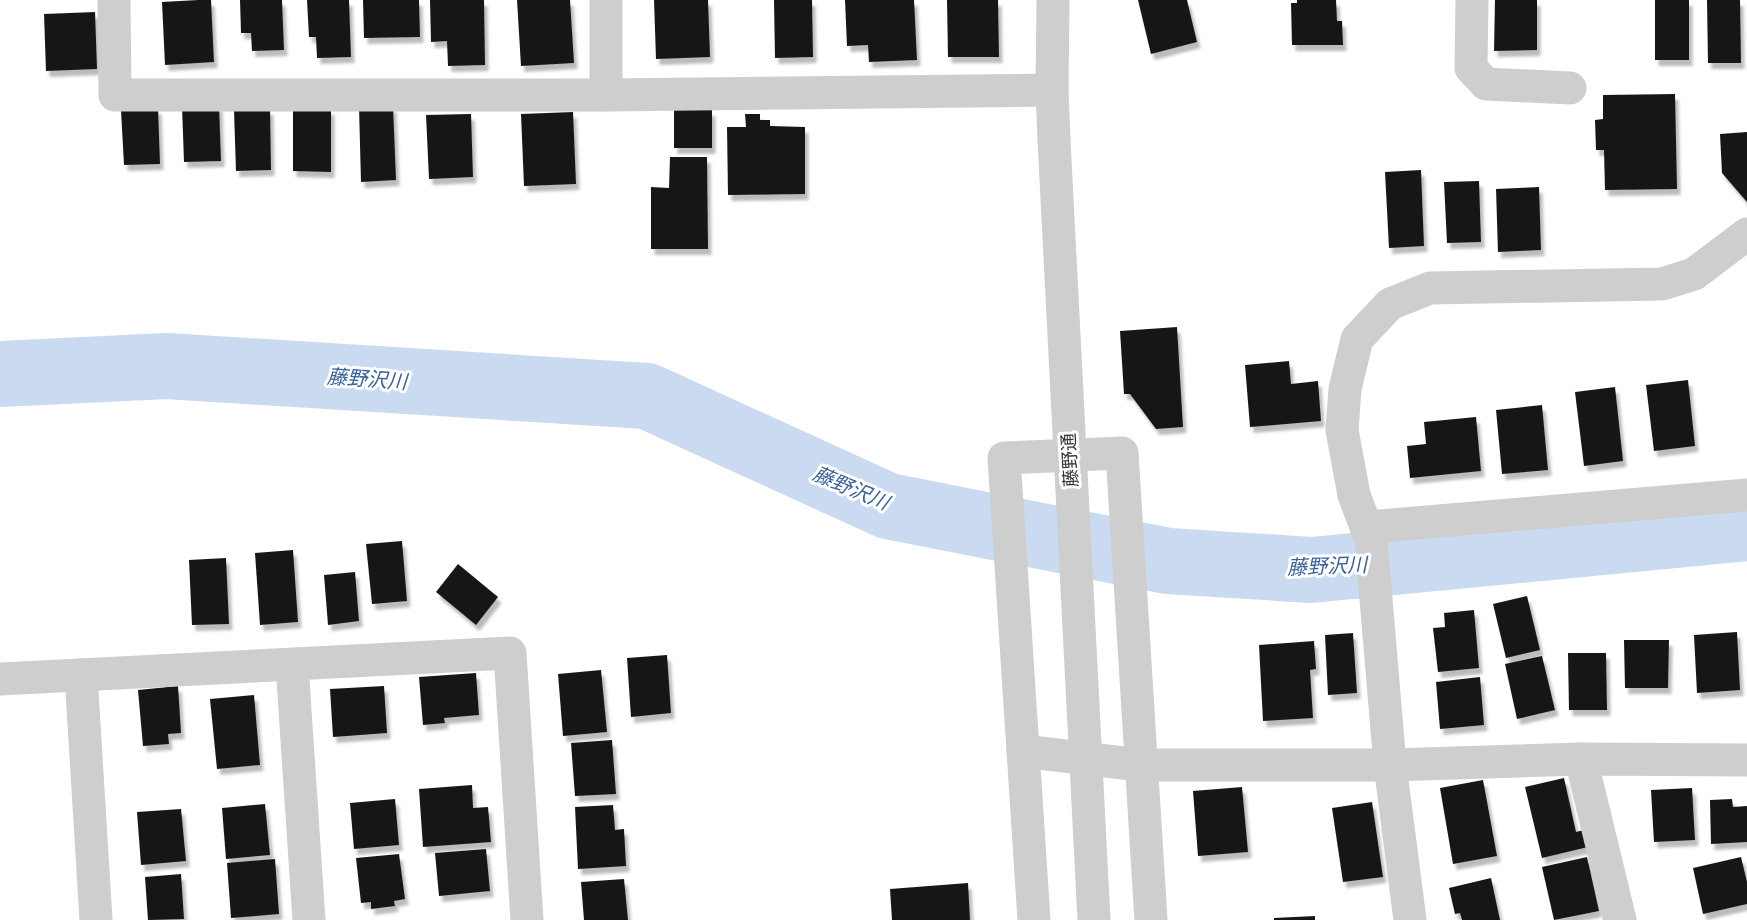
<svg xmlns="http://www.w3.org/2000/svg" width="1747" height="920" font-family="'Exo 2','Noto Sans JP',sans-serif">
<defs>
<filter id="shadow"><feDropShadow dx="3.5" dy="6" stdDeviation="1.5" flood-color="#0004"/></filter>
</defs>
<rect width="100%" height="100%" fill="#fff"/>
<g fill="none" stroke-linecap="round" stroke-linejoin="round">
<!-- river -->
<polyline stroke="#cadaf0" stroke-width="66" points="0,374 167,366 647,396 888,506 1168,561 1311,570 1747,528"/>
</g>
<!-- building -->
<g fill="#181818" filter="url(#shadow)">
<polygon points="198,0 211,0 214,62 165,65 162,2"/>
<polygon points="240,0 282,0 284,50 252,51 251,33 241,33"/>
<polygon points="307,0 349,0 351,57 317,58 316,37 309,37"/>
<polygon points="363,0 419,0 420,37 364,38"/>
<polygon points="430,0 484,0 485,65 448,66 447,41 431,42"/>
<polygon points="517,0 570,0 574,63 521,66"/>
<polygon points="654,0 708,0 710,57 656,59"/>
<polygon points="774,0 812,0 813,57 775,58"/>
<polygon points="845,0 914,0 917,60 869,62 868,45 847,46"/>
<polygon points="947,0 998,0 999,57 948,57"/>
<polygon points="1138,0 1187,0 1197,42 1151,54"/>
<polygon points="1297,0 1336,0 1337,21 1342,21 1343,45 1292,45 1291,3 1297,3"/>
<polygon points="1495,0 1537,0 1537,50 1494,51"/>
<rect x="1655" y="0" width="34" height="60"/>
<polygon points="1707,0 1740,0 1741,63 1708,63"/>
<polygon points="95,12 97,69 46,71 44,14"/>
<polygon points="1675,94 1677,189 1605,190 1604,150 1596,150 1595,120 1603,119 1603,95"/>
<polygon points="219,105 221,161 184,162 182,106"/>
<polygon points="393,106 396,180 361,182 359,107"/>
<polygon points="158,108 160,164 124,165 121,110"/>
<polygon points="270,109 271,170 236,171 234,110"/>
<polygon points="331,109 331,172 293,171 293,110"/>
<rect x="674" y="110" width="38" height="38"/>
<polygon points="573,112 576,184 524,186 521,114"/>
<polygon points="471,114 473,177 429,179 426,115"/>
<polygon points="745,114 760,114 760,120 770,120 770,126 805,127 805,194 728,195 727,127 746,127"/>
<polygon points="1747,132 1747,202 1722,173 1720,134"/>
<polygon points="670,157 707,157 708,249 651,249 651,187 669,188"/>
<polygon points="1421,170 1424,246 1389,248 1385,172"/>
<polygon points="1479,181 1481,242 1447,243 1444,182"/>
<polygon points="1539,187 1541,250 1498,252 1496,189"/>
<polygon points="1177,327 1183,427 1156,429 1130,394 1124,394 1120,331"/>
<polygon points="1289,361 1291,384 1318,381 1321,421 1250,427 1245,365"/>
<polygon points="1688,380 1695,446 1654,451 1646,385"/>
<polygon points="1615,387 1623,461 1584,466 1575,392"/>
<polygon points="1542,405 1548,470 1502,474 1496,410"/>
<polygon points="1476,417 1481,471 1410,478 1407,446 1426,444 1424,422"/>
<polygon points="402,541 407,601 372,604 366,544"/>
<polygon points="293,550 298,622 260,625 255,553"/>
<polygon points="226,558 229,624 192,625 189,560"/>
<polygon points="458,564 498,597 476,625 436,592"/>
<polygon points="355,572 359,621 328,625 324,575"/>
<polygon points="1527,596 1540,650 1506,658 1493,604"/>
<polygon points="1474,610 1479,668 1438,672 1433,628 1445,627 1444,613"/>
<polygon points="1737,632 1740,690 1697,693 1694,635"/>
<polygon points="1353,633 1357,693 1328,695 1325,635"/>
<polygon points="1624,640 1669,640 1668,688 1625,688"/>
<polygon points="1314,641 1316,669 1310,670 1313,718 1263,721 1259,645"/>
<polygon points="1568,653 1606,653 1607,710 1569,710"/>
<polygon points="667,655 671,713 631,717 627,658"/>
<polygon points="1542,656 1555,710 1517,719 1505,664"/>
<polygon points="601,670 607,732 563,736 558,674"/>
<polygon points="476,673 479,715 444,718 445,723 423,725 419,677"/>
<polygon points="1480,677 1484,725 1440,729 1436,682"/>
<polygon points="178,686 181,733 168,734 169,744 143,746 138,690"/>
<polygon points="384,686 387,733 333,737 330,689"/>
<polygon points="254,695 260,765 217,769 210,699"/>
<polygon points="612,740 616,794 575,796 571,743"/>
<polygon points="1564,778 1576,832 1584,830 1588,847 1542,858 1525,787"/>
<polygon points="1483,780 1497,856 1453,864 1440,788"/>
<polygon points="472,785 473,808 488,807 491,842 423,847 419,789"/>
<polygon points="1242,787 1248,852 1198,856 1193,791"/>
<polygon points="1692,788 1695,840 1654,842 1651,790"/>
<polygon points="395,799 399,845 354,849 350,803"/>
<polygon points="1732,799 1733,807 1747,806 1747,842 1711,844 1710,800"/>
<polygon points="1372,802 1383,877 1343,882 1332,808"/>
<polygon points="265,804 270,855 226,859 222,808"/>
<polygon points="613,805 615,830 624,829 626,866 578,869 575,807"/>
<polygon points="181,809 186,861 141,865 137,812"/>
<polygon points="486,849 490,891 439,896 435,853"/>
<polygon points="399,854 405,899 394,901 395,906 371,909 371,902 361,903 356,858"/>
<polygon points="1587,857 1599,911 1554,920 1542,867"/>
<polygon points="1741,857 1747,882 1747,904 1703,914 1693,868"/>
<polygon points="275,859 279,914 231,918 227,863"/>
<polygon points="181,874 184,919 148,920 145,877"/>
<polygon points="1491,878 1500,920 1462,920 1460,913 1455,914 1449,888"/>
<polygon points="624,879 628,920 584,920 581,882"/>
<polygon points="968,883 970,920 892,920 890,889"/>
<polygon points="1315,916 1315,920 1274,920 1274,918"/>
</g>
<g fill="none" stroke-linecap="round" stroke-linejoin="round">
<!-- minor -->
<g stroke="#cecece" stroke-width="33">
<polyline points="114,0 115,95 606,95 1052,90"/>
<polyline points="1053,0 1052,90 1054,140"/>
<polyline points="1472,0 1471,68 1486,84 1570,88"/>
<polyline points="606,95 606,0"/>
<polyline points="1368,527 1747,495"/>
<polyline points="292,665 309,920"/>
<polyline points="81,675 96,920"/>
<polyline points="0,679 510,653 527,920"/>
<polyline points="1023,751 1140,765 1390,765 1581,759 1747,760"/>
<polyline points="1581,759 1620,920"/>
<polyline points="1034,920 1004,458 1122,453 1151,920"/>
<polyline points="1410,920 1390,765 1371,540 1354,495 1342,430 1345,389 1357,339 1390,304 1430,288 1662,284 1694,274 1747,234"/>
</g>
<!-- minor-bridge -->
<polyline stroke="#cecece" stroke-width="33" points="1054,140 1094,920"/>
</g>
<g text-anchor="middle" stroke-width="6" stroke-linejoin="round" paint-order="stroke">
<!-- street labels -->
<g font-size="18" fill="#313131" stroke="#fff">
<text transform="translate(1070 460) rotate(-93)" y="6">藤野通</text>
</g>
<!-- water labels -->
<g font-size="20" font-style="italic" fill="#37609c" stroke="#fff">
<text transform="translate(367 379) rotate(4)" y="7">藤野沢川</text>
<text transform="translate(851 488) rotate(23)" y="7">藤野沢川</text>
<text transform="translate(1327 566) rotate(-2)" y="7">藤野沢川</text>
</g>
</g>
</svg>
